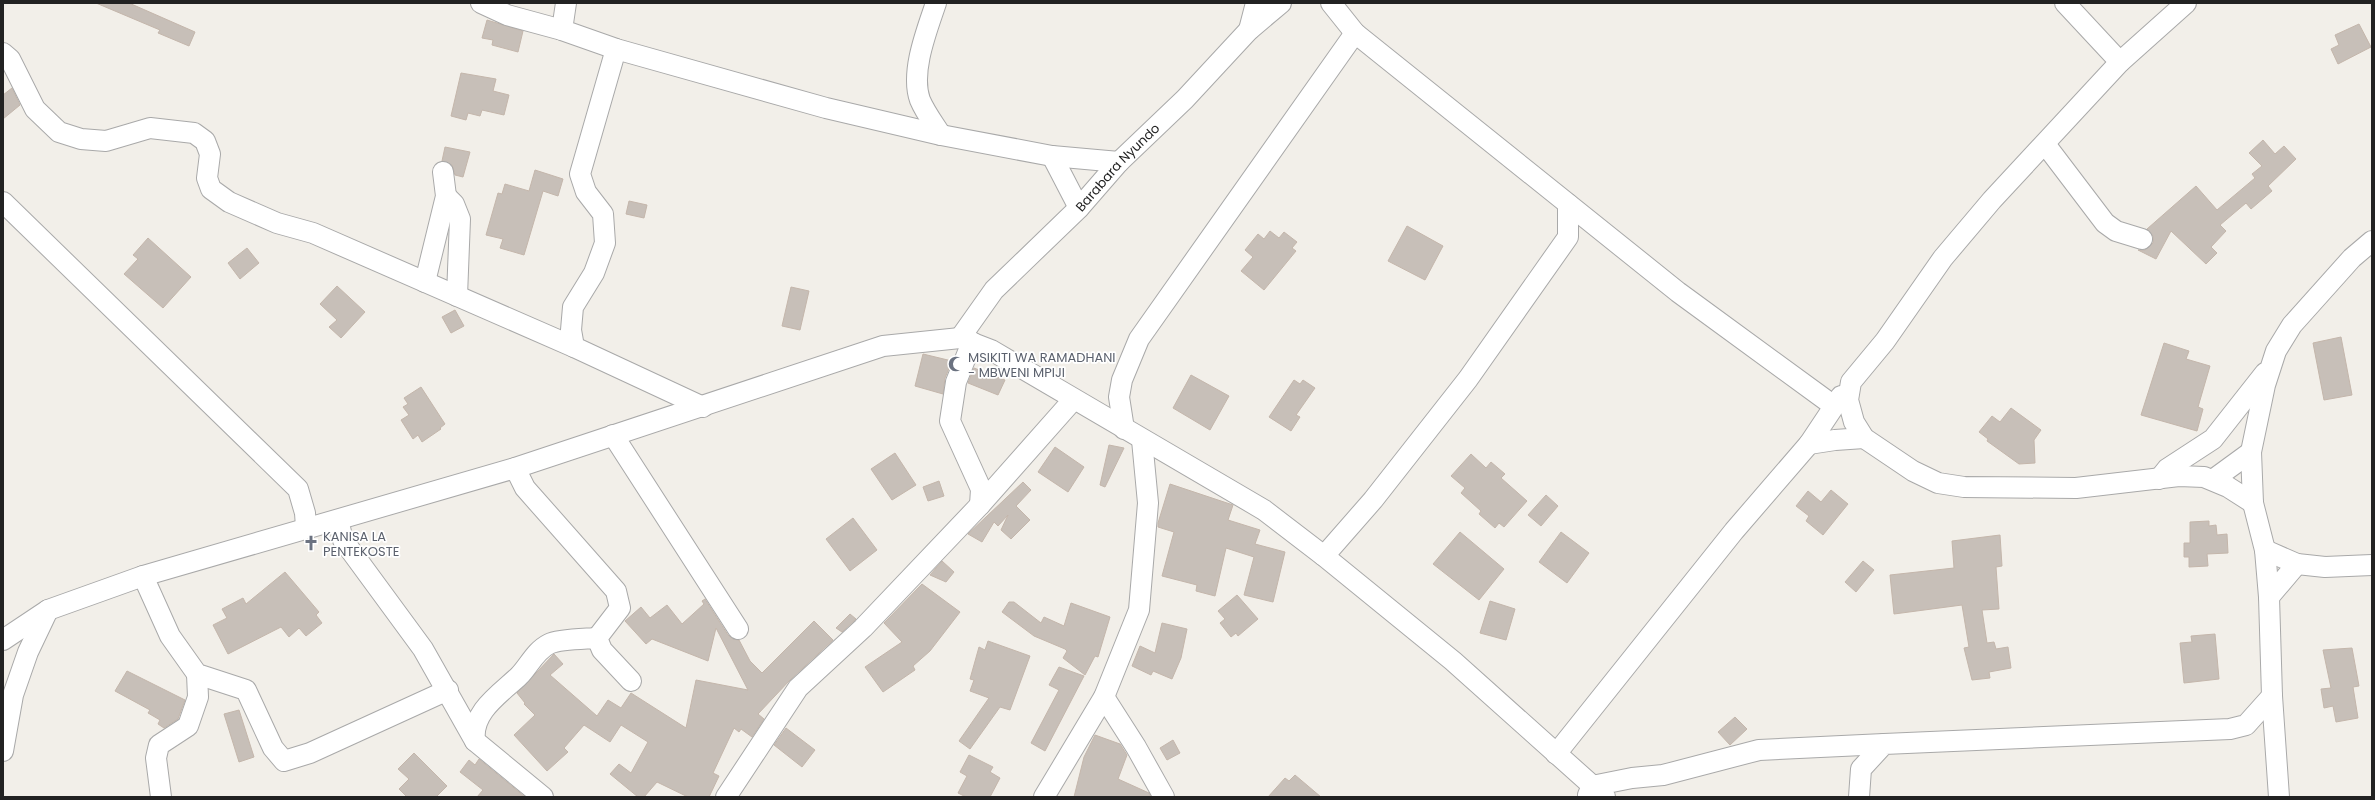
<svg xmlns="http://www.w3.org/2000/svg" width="2375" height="800" font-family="Poppins,sans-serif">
<rect width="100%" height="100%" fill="#f2efe9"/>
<!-- building -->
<g fill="#c7bfb8" stroke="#c4b6ab">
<polygon points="96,3 129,3 195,32 189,46 158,33 160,30"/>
<polygon points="487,20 523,31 518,52 492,45 493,40 482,38"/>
<polygon points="2359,24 2371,47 2338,64 2331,49 2339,45 2335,35"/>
<polygon points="461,73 496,79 493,91 509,95 504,115 482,110 480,116 468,113 466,120 451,116"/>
<polygon points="12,88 20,105 3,119 3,95"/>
<polygon points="2263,140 2275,154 2284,146 2296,159 2268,186 2272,191 2251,209 2246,203 2220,225 2226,231 2211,247 2217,253 2206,264 2171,231 2156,259 2138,250 2145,250 2153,243 2153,236 2147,229 2196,186 2217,210 2255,178 2252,174 2262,166 2249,153"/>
<polygon points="445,147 470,152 463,177 455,175 452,165 442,161"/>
<polygon points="535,170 563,179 558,196 543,191 524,255 500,248 503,239 486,235 498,193 502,194 505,184 529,191"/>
<polygon points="629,201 647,205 644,218 626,214"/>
<polygon points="1407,226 1443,246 1425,280 1388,261"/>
<polygon points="1270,231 1279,238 1284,232 1297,242 1292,248 1296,251 1264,290 1241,271 1253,257 1245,250 1258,234 1264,239"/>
<polygon points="148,238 191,277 163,308 124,274 138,259 133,255"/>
<polygon points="247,248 259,263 240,279 228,263"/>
<polygon points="337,286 365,312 341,338 329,327 337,320 320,304"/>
<polygon points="791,287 809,291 800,330 782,326"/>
<polygon points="455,310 464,326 451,333 442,317"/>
<polygon points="2341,337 2352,395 2324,400 2313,343"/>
<polygon points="2164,343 2189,351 2186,359 2210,366 2198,407 2203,409 2197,431 2141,415"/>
<polygon points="923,354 952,361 945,378 943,394 915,386"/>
<polygon points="974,368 1005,380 998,395 968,383"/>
<polygon points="1191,375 1229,396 1210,430 1173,408"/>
<polygon points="1294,380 1300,384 1303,380 1315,388 1296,415 1300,417 1291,431 1269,417"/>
<polygon points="421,387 445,424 440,428 441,429 422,442 418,435 413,439 401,420 409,415 403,407 408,404 404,398"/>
<polygon points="2011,408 2041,430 2034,440 2035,463 2019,464 1987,441 1988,439 1979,432 1992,416 2000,422"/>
<polygon points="1109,445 1124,448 1105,487 1100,485"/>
<polygon points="1055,447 1084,467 1068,492 1038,472"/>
<polygon points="895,453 916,485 892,500 871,469"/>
<polygon points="1471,454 1486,468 1491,462 1505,474 1501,478 1527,501 1504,527 1499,523 1495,528 1479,514 1481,511 1461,493 1465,488 1451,476"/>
<polygon points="939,481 944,496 928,501 923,487"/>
<polygon points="1023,482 1031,490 1016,506 1030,520 1011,539 1001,530 1008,515 998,526 994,522 982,542 968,534"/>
<polygon points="1170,484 1233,505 1228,520 1260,530 1255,544 1285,552 1273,602 1244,595 1254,557 1226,548 1215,596 1196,591 1197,585 1162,576 1174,532 1158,527 1158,523"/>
<polygon points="1831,490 1848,504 1823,535 1806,521 1809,516 1796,506 1808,491 1821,502"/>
<polygon points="1546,495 1558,506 1541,526 1528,515"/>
<polygon points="853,518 877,550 850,571 826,539"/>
<polygon points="2209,521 2209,526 2216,525 2217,535 2227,534 2228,553 2207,554 2208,566 2189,567 2189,557 2184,557 2184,543 2190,543 2190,522"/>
<polygon points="1460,532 1504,569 1479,600 1433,564"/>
<polygon points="1561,532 1589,553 1567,583 1539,562"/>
<polygon points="2000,535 2002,566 1996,567 1999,609 1982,610 1987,643 1994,642 1996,649 2008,647 2011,668 1989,672 1990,678 1972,680 1964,648 1969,647 1962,605 1894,614 1890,575 1954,568 1952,541"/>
<polygon points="942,561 954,572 946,582 930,575"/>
<polygon points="1863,561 1874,570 1856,592 1845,582"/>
<polygon points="285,572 319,612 316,615 322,623 306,636 299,628 289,637 281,627 228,654 213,625 227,618 222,609 243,598 246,604"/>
<polygon points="922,584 960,612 930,651 913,666 915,670 883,692 865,667 902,642 884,623"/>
<polygon points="1237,595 1258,619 1238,636 1236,633 1231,637 1220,623 1225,619 1218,611"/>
<polygon points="705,599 728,635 733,639 739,640 750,661 762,673 814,621 833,640 790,680 758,714 764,719 752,737 741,729 739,732 734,728 713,773 719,776 709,797 688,797 657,782 644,797 638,797 610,774 619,764 631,773 648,742 621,725 610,742 584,725 564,748 568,752 547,771 514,735 535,715 524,704 525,703 517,693 554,654 563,664 550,675 597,716 608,700 621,708 631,693 686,728 696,680 748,690 716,628 708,661 652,639 646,644 625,621 641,607 650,618 667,605 682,624 704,604 702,601"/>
<polygon points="1490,601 1515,609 1506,640 1480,633"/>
<polygon points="1009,602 1014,602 1041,623 1044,617 1064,626 1071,603 1110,617 1098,657 1095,656 1085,675 1063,658 1067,651 1065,649 1034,636 1002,612"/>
<polygon points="850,614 856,619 842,632 836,628"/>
<polygon points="1162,623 1187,629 1181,658 1172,679 1153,671 1151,675 1132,666 1140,646 1155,653"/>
<polygon points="2215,634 2219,679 2184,683 2180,643 2192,642 2191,636"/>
<polygon points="988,641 1030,656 1010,710 1000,707 970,749 959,741 989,698 970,691 974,680 970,679 979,647 985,650"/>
<polygon points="2352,648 2359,686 2353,687 2358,718 2336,722 2333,706 2324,708 2321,689 2331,688 2323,650"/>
<polygon points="1059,667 1084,676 1045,751 1031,743 1059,690 1049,685"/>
<polygon points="127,671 185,700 178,719 164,728 158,724 160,720 148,713 150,710 115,691"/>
<polygon points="239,710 254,757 239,762 224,714"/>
<polygon points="1735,717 1747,729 1730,745 1718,732"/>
<polygon points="786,728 815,750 802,767 774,745"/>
<polygon points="1095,735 1120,744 1127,755 1118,779 1149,793 1151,797 1074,797 1084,757"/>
<polygon points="1173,740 1180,753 1167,760 1160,748"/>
<polygon points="414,753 447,786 436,797 407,797 399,789 409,779 398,769"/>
<polygon points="969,755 993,767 990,772 1000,778 990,797 966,797 958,793 967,776 960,772"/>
<polygon points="479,759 525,797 477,797 483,790 460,772 469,760 475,765"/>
<polygon points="1295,775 1321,797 1268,797 1285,778 1289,781"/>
</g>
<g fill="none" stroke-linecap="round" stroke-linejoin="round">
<defs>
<g id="minor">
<polyline points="481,3 507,15 562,30 616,49 826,108 941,135 1052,156 1119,162"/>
<path d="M936,3C927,30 910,72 920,100C925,112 934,124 941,135"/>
<polyline points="1331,3 1355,33 1678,292 1834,406"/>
<polyline points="2065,3 2120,62"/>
<polyline points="2186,3 2120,62 1992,200 1943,258 1885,341 1851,382 1848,400 1854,422 1864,438 1913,471 1938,483 1964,487 2076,488 2179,476 2204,477 2228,487 2253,503"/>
<polyline points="562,30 566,3"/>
<polyline points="1249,30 1256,3"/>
<polyline points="3,53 10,59 35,109 59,132 81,139 106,141 150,128 194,133 205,141 210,154 207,178 211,189 229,202 277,223 313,233 574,347 703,407"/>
<polyline points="2045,144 2105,223 2116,231 2142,239"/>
<polyline points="1052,156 1079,208"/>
<polyline points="446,196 454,204 460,219 457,296"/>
<polyline points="3,202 298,489 305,513 306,527"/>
<polyline points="425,282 446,196 443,172"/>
<path id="s1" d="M960,338L994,290L1079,208L1119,162L1185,99L1249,30L1281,3"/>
<polyline points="972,342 956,382 950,421 981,489 980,505"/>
<polyline points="574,347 571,330 573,307 594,273 605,243 603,214 586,192 580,174 616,49"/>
<polyline points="1124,429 1119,397 1122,380 1139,339 1355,33"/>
<polyline points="613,435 738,629"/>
<polyline points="1809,444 1835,440 1864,438"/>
<polyline points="515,468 525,488 616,591 620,608 597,638 602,650 631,681"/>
<polyline points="2159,479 2167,469 2213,439 2265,373"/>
<polyline points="2214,479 2251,452"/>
<polyline points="338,520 343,540 423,649 475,741 543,797"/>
<polyline points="2265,550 2297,564 2325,567 2372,565"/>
<polyline points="1324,556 1373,500 1468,379 1568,237 1568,204"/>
<polyline points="143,576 170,636 197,674 246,690 273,748 284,761 310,753 448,690"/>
<polyline points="2269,597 2297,564"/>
<polyline points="3,640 48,610 143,576 515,468 883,346 960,338 991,350 1264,510 1324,556 1453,661 1605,797"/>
<polyline points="1104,697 1136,747 1164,797"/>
<path d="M475,741C471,712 500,694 519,676C529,666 535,651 549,644C559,639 585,639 597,638"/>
<polyline points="3,751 13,695 28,652 48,610"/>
<polyline points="1556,754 1734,531 1809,444 1841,396"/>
<polyline points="1588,795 1592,786 1632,778 1663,775 1759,750 1884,744"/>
<polyline points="161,797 156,758 159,745 188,726 198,697 197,674"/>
<polyline points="726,797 798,688 863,628 980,505 1073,400"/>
<polyline points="1044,797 1104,697 1139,610 1148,503 1142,440"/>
<polyline points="1859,797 1861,769 1884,744 2230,729 2246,725 2272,696"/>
<polyline points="2279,797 2272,696 2269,597 2265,550 2253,503 2251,452 2265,385 2276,351 2292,325 2352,258 2372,241"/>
</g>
</defs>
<!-- minor casing -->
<use href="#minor" stroke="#a9a9a9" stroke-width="22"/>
<!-- minor -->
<use href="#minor" stroke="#fff" stroke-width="20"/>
</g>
<!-- icons -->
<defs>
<symbol id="mosque-bare" viewBox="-9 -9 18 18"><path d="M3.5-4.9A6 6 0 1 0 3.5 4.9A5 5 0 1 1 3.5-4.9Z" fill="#6b7280" stroke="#fff" stroke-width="2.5" paint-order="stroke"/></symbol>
<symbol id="church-bare" viewBox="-9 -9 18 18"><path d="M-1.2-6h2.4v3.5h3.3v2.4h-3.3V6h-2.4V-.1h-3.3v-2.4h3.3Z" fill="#6b7280" stroke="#fff" stroke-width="2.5" paint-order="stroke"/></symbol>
</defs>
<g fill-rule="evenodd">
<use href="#mosque-bare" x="945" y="353" width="22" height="22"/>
<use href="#church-bare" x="300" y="532" width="22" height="22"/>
</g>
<g text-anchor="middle" stroke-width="3.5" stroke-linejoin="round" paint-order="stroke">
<!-- street labels -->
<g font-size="13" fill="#222" stroke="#fff">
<text dy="5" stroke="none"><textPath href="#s1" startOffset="233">Barabara Nyundo</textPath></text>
</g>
<!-- worship labels -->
<g font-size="13" fill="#5b616d" stroke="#fff" text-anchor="start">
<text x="968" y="362">MSIKITI WA RAMADHANI<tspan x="968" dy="15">- MBWENI MPIJI</tspan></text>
<text x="323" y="541">KANISA LA<tspan x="323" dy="15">PENTEKOSTE</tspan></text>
</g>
</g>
<!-- border -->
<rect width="2375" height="800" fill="none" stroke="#222222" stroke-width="8"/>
</svg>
